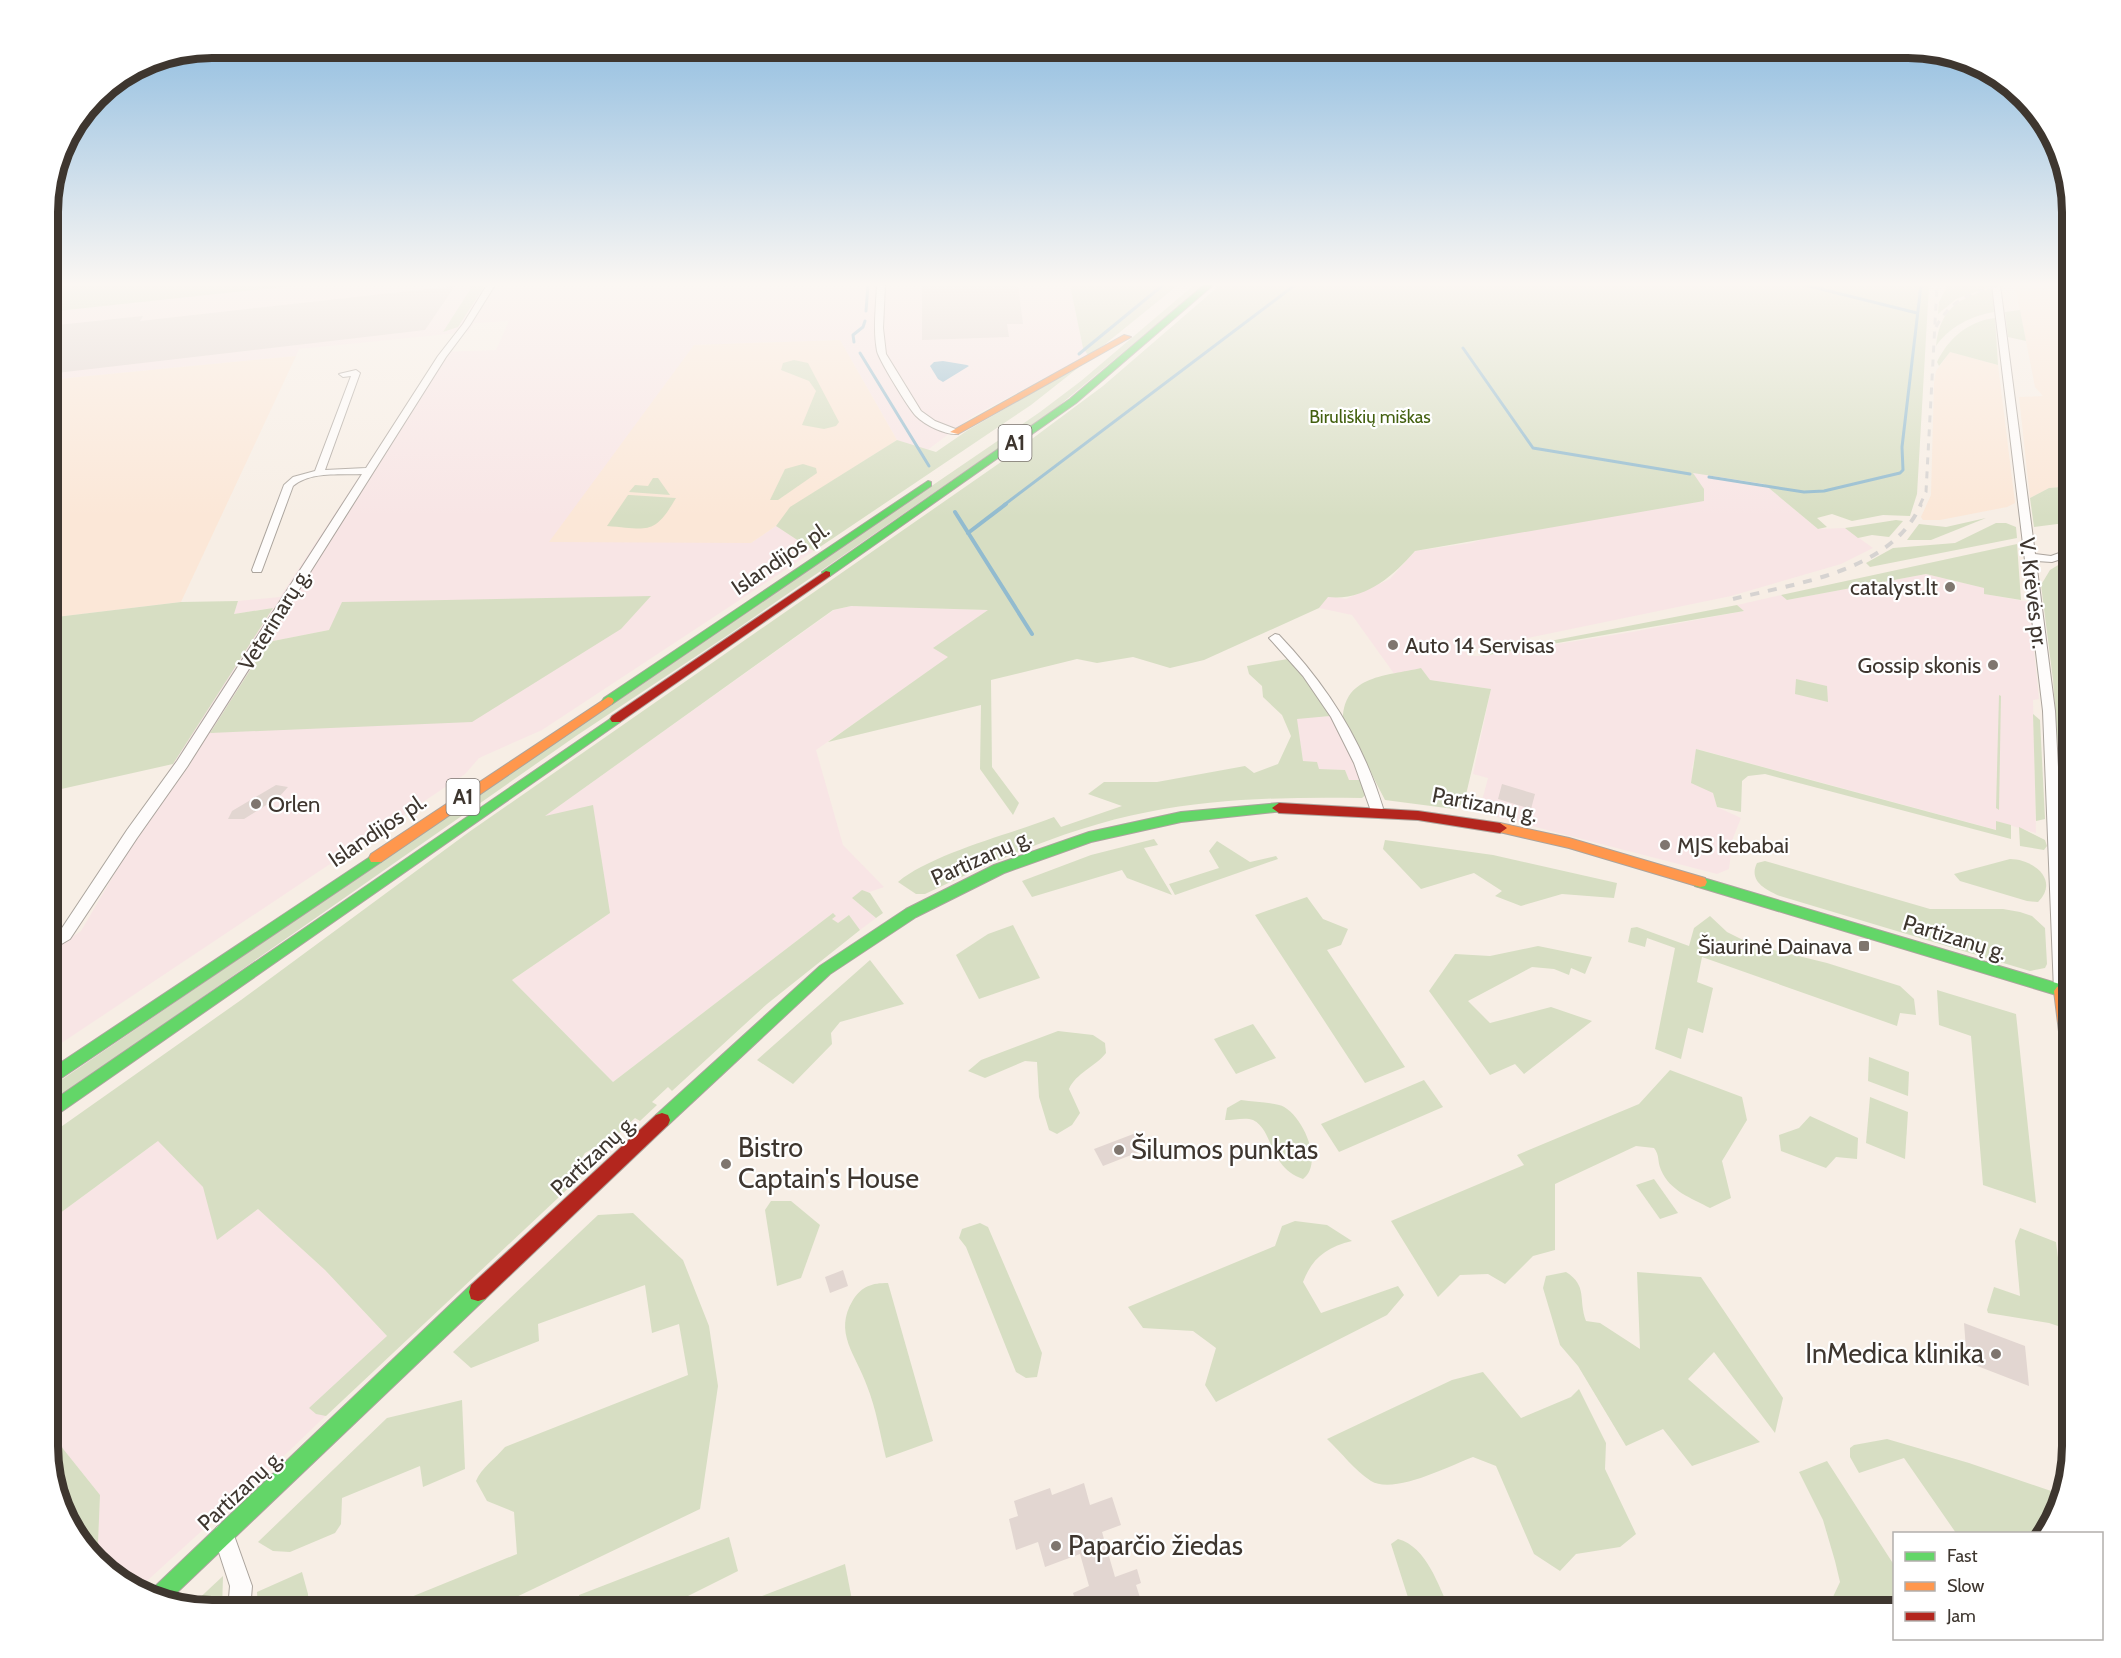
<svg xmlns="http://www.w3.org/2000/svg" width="2121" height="1658" font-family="Cabin,sans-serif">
<rect width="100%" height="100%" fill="#f7eee5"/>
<!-- commercial -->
<g fill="#f8e5e5" fill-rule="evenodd">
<path d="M48,285H1070L1083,348L1088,355L973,416L926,451L897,440L840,340L694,345L751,543L776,526L814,551L542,730L479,758L465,774L48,1052V953L81,931L129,849L191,763L173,764L272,608L234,614L238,601L280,597L441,352L496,350L509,321L474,323L468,332L299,349L296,356L48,380ZM329,630L211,733L268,642Z"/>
<polygon points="1692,472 1764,484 1818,529 1845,528 1873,548 1841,564 1731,596 1465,651 1468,656 1483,656 1632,632 1744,611 1737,605 1781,595 1787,600 1926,574 1984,588 1985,594 2029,602 2039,699 2033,700 2036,833 1996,821 1997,830 1697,749 1692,768 1713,793 1717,807 1741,818 1733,838 1729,869 1717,874 1482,813 1479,812 1488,778 1473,774 1491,689 1430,680 1421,668 1395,675 1352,615 1319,608 1328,596 1346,599 1390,579 1415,551 1471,543"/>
<polygon points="851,606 989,610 934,648 949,657 816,750 843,845 884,887 852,898 876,918 860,930 849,915 838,924 832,919 833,913 613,1082 512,980 610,913 543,817 834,610"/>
<polygon points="1330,716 1362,780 1349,780 1345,770 1318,769 1303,761 1296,718"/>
<polygon points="189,1118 217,1239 258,1209 325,1270 397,1347 286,1454 137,1590 118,1578 98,1543 100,1495 48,1430 48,1222"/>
</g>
<!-- built -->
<g fill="#fbe7d7">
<polygon points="2015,285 2073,285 2073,486 2049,488 2030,498 2019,397 2043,396 2035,387"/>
<polygon points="840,340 897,440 791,507 776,526 751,543 549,542 694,345"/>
<polygon points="1950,352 1998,365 2015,503 2007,507 1940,520 1923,520 1921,517 1931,495 1934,383 1936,371"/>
<polygon points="296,356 181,602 48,618 48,380"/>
</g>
<!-- green -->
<g fill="#d7dec3">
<polygon points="48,285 301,285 48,312"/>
<polygon points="473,285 485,285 458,327 443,332"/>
<polygon points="1070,285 1178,285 1104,345 1088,355 1083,348"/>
<polygon points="1194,285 1204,285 1055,409 731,633 576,736 48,1105 48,1089 1040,412 1081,381"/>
<path d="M1220,285H1929L1917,494L1910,516L1883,515L1852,521L1832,514L1817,518L1827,527L1818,529L1764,484L1693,473L1704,489V501L1415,551C1392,577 1365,601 1328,597L1319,608L1204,660L1170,668L1133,657L1097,663L1077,659L991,680L992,767L1019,803L1013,815L980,769L981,705L828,742L948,657L933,648L988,610L851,606L833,610L545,816L593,805L610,913L512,980L613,1082L833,913L836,916L832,919L838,923L849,915L860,930L767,1004L672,1091L668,1087L652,1102L657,1105L640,1121L635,1118L616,1136L585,1153L571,1175L574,1177L588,1165L591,1167L326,1416L316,1414L309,1408L387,1336L325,1270L258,1209L217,1240L203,1187L158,1141L48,1222V1136L241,1000L469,832L1001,462L1103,386Z"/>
<polygon points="1948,285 1992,285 1992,286 1956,299 1938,314 1939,302"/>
<path d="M1992,288L1994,312C1971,316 1949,327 1936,346C1940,308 1958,299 1992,288Z"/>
<polygon points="2020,310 2026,341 2008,337 2005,312"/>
<path d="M1995,318L1998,365L1950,352L1939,366L1937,362C1948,339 1968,321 1995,318Z"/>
<polygon points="794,360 808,363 839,422 836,426 824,429 802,425 816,391 809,381 781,370 783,363"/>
<polygon points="1083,364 1031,405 814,551 776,526 790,507 897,440 936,452 968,430"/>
<polygon points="803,464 816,468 817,473 778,500 770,500 785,469"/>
<polygon points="653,478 658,478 670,495 629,492 635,485 648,486"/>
<polygon points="2073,486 2073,501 2065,503 2073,510 2073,522 2034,527 2030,498 2049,488"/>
<path d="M628,495H630L676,498C654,536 648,529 607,526Z"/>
<polygon points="1986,518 1931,540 1907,540 1919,524 1946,527"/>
<polygon points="1896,520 1903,521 1889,537 1872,535 1858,538 1845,528"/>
<polygon points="1996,523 2006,523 2016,527 2017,538 1870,567 1866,563 1893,548 1955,543"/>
<polygon points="2017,544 2021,600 1984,594 1984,588 1926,574 1787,600 1781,595"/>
<polygon points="2073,556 2073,836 2063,821 2053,680 2041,585 2050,570"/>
<polygon points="651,596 621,629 472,722 210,733 268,642 329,630 342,602"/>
<polygon points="238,601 234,614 273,608 173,764 48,792 48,618 181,602"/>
<polygon points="1737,605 1744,611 1482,656 1488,653"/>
<path d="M1288,659L1314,690L1330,716L1297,719L1303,761L1317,762L1319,769L1345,770L1349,780H1362L1368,793L1362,798C1291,797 1219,798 1148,812C1070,827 996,860 925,894H916L898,882C933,853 1012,834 1054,817L1061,827L1122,806L1088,794L1104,782H1157L1245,766L1254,773L1278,764L1291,736L1282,715L1263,697L1262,686L1249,674L1247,666Z"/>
<path d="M1421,668L1430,680L1491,689L1464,803L1454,809L1385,800L1343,719C1344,675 1387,676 1421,668Z"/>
<polygon points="1796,679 1827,686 1828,702 1795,694"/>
<polygon points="1999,695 2001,696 1999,810 1996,808"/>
<polygon points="2033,714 2040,720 2045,819 2036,821"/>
<polygon points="1696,749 1996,830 1996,821 2011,825 2011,839 1765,774 1748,776 1742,781 1741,812 1717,807 1713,793 1691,783"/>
<polygon points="2019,827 2045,840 2047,846 2044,850 2020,846"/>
<polygon points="1154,839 1158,845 1144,848 1172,895 1127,878 1122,870 1032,897 1022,881 1091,855"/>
<polygon points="1385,840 1493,855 1617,883 1614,898 1562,894 1521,906 1495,896 1502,891 1474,873 1421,889 1383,849"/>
<polygon points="1217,841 1250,862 1276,856 1278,859 1175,895 1169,884 1219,868 1209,851"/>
<path d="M2010,859C2033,859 2060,880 2038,902L2027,901L1960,881L1954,874Z"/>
<path d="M1765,861L1930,909H2003L2020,912L2032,916L2045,928L2047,964L2045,968L2030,971L1780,896C1766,890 1748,881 1757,863Z"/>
<polygon points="862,890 870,893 883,913 876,918 852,898"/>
<polygon points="1307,897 1323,919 1348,929 1341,945 1327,950 1405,1067 1365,1083 1255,915"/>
<polygon points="1710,916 1727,932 1753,945 1827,963 1900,986 1914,999 1916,1015 1900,1013 1897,1026 1702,957 1697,982 1713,988 1703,1033 1688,1028 1681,1059 1655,1049 1675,948 1647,938 1645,947 1628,942 1631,928 1637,927 1689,946 1694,928"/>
<polygon points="1013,925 1040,978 979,999 956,955 988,934"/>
<polygon points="1538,946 1592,957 1585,974 1571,968 1569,975 1554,969 1532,967 1468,1001 1490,1023 1551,1007 1592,1021 1524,1074 1515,1064 1490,1075 1429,991 1455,954 1490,956"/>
<polygon points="870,960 904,1004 840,1022 831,1033 832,1044 793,1084 757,1060"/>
<polygon points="1937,990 2016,1014 2036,1203 1983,1185 1971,1036 1939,1025"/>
<polygon points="1253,1024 1276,1058 1236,1074 1214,1039"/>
<path d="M1058,1031L1093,1035L1105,1043L1106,1053C1095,1067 1076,1073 1069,1089L1080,1113L1072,1125L1057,1134L1049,1130L1039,1097L1037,1062L1025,1061L985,1078L968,1071L981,1060Z"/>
<polygon points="1869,1057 1909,1072 1908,1096 1868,1081"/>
<path d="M1670,1070L1742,1097L1747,1120L1722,1161L1731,1198L1710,1208C1691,1198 1670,1191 1661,1170C1657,1161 1660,1156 1654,1148L1636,1146L1555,1184V1250L1533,1256L1505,1284L1488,1274L1460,1275L1438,1297L1391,1221L1524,1165L1517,1155L1639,1104Z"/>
<polygon points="1424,1080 1443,1107 1339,1152 1321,1124"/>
<polygon points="1870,1097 1908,1112 1905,1159 1866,1143"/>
<path d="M1241,1100C1254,1102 1267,1102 1279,1105C1299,1109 1326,1162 1303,1179C1268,1167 1274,1130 1253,1120C1246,1117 1234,1120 1225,1120L1227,1108Z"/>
<polygon points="1810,1116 1858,1138 1857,1159 1836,1157 1826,1168 1781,1151 1779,1135 1799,1128"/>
<polygon points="1654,1179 1678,1213 1660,1219 1636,1185"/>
<polygon points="771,1201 791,1201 820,1225 801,1278 777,1286 765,1210"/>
<path d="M633,1213L683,1260L709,1326L718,1386L700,1509L489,1610H379L517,1554L514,1512L487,1501L476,1481C481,1468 496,1458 505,1447L688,1375L679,1324L652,1333L645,1285L538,1324L539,1341L471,1368L453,1352L598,1215Z"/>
<path d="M1295,1221L1327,1225L1352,1241C1327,1247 1312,1258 1303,1282L1321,1313L1398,1286L1404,1295L1387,1315L1216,1402L1205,1385L1216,1348L1193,1331L1143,1328L1128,1307L1275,1246L1282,1226Z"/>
<polygon points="980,1223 988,1227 1042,1353 1037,1377 1026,1378 1016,1372 966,1247 959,1238 962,1229"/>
<polygon points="2020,1228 2056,1242 2067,1329 2049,1323 1988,1313 1987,1310 1994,1287 2020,1296 2015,1241"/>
<path d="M1566,1272C1588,1286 1578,1299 1586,1321L1600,1323L1640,1349L1637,1272L1701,1277L1783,1398L1775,1433L1714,1352L1688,1379L1760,1442L1692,1466L1663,1429L1626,1446L1578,1366L1560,1345L1543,1288L1546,1276Z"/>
<path d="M888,1283L933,1441L886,1458C880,1434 876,1408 867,1386C856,1354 833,1333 853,1300C862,1286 872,1283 888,1283Z"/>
<path d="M1483,1372L1521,1418L1571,1397L1579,1389L1606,1443L1605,1469L1636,1534L1620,1547L1576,1554L1560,1571L1534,1554L1496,1466L1473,1457C1449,1466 1394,1495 1371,1481C1355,1471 1341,1452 1327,1439L1452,1380Z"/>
<polygon points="462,1400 465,1469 423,1487 420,1466 342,1498 341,1524 335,1533 290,1552 273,1551 258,1542 387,1418"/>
<path d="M48,1430L100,1495L98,1543L118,1578C70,1548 48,1484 48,1430Z"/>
<polygon points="1887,1439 1969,1463 2063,1495 2061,1508 2045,1533 1956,1533 1904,1458 1859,1473 1850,1457 1850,1448 1854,1445"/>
<polygon points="1827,1461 1894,1565 1894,1610 1805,1610 1832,1599 1840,1582 1835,1561 1823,1520 1799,1472"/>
<polygon points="729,1537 738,1571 660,1610 581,1610 579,1595"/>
<path d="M1398,1539C1427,1547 1438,1585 1450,1610H1412L1391,1544Z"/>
<polygon points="845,1564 854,1610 726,1610"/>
<polygon points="302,1572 308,1594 308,1610 258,1610 257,1592"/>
<polygon points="223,1576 222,1610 191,1606"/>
</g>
<!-- water -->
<polygon fill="#92bbcf" points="943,361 967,365 969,366 943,382 938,379 930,366 934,362"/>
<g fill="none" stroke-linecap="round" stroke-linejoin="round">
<!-- stream-far1 -->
<g stroke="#92bbcf" stroke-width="3">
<polyline points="1805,285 1917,313"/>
<polyline points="866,311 868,285"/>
<polyline points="854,342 853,335 863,327 865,321"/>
<polyline points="1463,348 1533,448 1690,474"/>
<polyline points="860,353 929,466"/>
<polyline points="1079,354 1163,285"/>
<polyline points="1709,477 1804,492 1824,491 1900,473 1903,470 1902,447 1921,285"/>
<polyline points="1004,505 1295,285"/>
</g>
<!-- stream -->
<g stroke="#92bbcf" stroke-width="4">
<polyline points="955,512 1032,634"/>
<polyline points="968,533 1006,504"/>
</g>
</g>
<!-- building -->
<g fill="#e2d6d1">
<polygon points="922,285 1018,285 1023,324 1007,324 1009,337 922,340"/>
<polygon points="455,286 425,330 48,374 48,326 143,316 140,321"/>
<polygon points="1502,784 1535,794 1531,809 1498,799"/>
<polygon points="276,785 288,787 279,797 244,819 228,819 232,811"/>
<polygon points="1136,1133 1144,1150 1103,1166 1094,1149"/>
<polygon points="843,1270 848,1286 830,1293 825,1277"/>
<polygon points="1964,1323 2025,1346 2029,1386 1967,1362"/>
<polygon points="1084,1483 1090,1505 1112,1497 1121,1525 1102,1532 1115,1577 1137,1569 1141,1583 1136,1585 1144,1610 1082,1610 1080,1605 1077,1606 1073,1593 1089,1586 1080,1554 1045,1567 1038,1542 1016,1550 1009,1519 1018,1516 1014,1501 1050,1488 1052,1495"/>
</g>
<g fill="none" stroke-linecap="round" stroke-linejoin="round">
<defs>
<g id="street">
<path d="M487,285H495L470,325L446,357L187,767L137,838L70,939L48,952V938L60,931L127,830L177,761L362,474C340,475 311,471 293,486L262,570L261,572H253L252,570L284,485L293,477L315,471L351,376L343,377L339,374L356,370L360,373L325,470L366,468L438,356L463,324Z"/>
<path d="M877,285H885L883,328L886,354L921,411L935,421L958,430V434C945,435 925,425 916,416C909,409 879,360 877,351C873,329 876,307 877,285Z"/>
<polygon points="1992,285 2000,285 2035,554 2051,556 2073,548 2073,555 2052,562 2036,561 2055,711 2070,991 2067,995 2062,997 2057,995 2054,991 2043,711"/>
<path d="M1275,634L1279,635C1327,685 1363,742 1383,808L1381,811H1371L1354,763L1331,717L1303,676L1269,638Z"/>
<polygon points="224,1523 231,1527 252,1586 250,1610 228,1610 230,1586 213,1534 217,1527"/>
</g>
<g id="fast">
<polygon points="1204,285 1213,285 1076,403 830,576 822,576 822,572 1070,399"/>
<polygon points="928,481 931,482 931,486 612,704 604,704 602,701 604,698"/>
<polygon points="616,715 622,719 620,722 48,1121 48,1104"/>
<polygon points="1279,803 1284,805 1286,808 1284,811 1181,822 1091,842 1004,873 916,917 830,974 668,1125 662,1127 656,1125 654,1120 656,1115 820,966 906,909 994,865 1089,832 1181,812"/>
<polygon points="376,853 381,854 383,858 381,862 48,1087 48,1071"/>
<polygon points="1700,877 2073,988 2073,1000 1695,886 1693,882 1695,878"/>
<polygon points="478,1283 485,1285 487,1292 485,1299 168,1601 146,1595 471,1285"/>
</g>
<g id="slow">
<polygon points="1124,335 1131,337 958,434 950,432"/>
<polygon points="608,697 612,698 614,701 612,704 381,862 371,862 369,858 371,854"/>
<polygon points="1500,823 1569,838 1705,878 1707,882 1705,886 1700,887 1569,848 1495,831 1493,828 1495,825"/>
<path d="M2062,985L2067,987C2078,1008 2073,1062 2073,1087L2067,1085L2065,1080L2054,991L2057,987Z"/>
</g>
<g id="jam">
<polygon points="826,571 830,572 830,576 620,722 612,722 610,719 612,716"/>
<polygon points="1279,803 1418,811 1500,823 1507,828 1500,833 1418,820 1279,813 1272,808"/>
<polygon points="662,1113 668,1115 670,1120 668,1125 485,1299 478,1301 471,1299 469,1292 471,1285 656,1115"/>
</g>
</defs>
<!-- street casing -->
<use href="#street" stroke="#aba49d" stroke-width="2"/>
<!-- fast casing -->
<use href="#fast" stroke="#aba49d" stroke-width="2"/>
<!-- slow casing -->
<use href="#slow" stroke="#aba49d" stroke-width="2"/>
<!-- jam casing -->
<use href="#jam" stroke="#aba49d" stroke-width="2"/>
<!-- street -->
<use href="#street" fill="#fefcfb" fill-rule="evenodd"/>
<!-- fast -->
<use href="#fast" fill="#63d668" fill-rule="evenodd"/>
<!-- slow -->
<use href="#slow" fill="#ff974d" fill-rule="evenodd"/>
<!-- jam -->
<use href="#jam" fill="#b3261e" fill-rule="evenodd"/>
<!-- rail-far1 -->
<g stroke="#d6d3d1" stroke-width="3" stroke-dasharray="7 7" stroke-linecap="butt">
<path d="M1936,327C1949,301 1973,291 2001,285"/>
<polyline points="1920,505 1926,492 1937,285"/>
</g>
<!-- rail -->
<path stroke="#d6d3d1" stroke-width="4" stroke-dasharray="9 9" stroke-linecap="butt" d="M1733,599C1796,583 1892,572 1921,504"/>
</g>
<!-- sky -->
<linearGradient id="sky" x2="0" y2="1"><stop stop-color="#85b7de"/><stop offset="0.55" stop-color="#fbf7f3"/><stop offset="1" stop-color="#fbf7f3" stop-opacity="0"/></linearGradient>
<rect width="2121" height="517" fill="url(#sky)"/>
<!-- markers -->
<g fill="#7f766f" stroke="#fff" stroke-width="2">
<circle cx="1950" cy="587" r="6"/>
<circle cx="1393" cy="645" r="6"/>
<circle cx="1993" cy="665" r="6"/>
<circle cx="256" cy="804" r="6"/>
<circle cx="1665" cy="845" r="6"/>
<rect x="1858" y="940" width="12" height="12" rx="3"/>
<circle cx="1119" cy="1150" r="6"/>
<circle cx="726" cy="1164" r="6"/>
<circle cx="1996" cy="1354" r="6"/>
<circle cx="1056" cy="1546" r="6"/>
</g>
<g text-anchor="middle" stroke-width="4.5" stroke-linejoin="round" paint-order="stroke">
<!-- far-park labels -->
<g font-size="18" fill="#43600f" stroke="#fff">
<text x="1370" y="423">Biruliškių miškas</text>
</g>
<!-- shield labels -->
<g fill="#fff" stroke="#78726d" stroke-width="1.5">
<rect x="998.5" y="425" width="33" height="36" rx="4.5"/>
<rect x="446.5" y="779" width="33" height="36" rx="4.5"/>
</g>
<g font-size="21" font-weight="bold" fill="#3e362f">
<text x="1015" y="450">A1</text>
<text x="463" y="804">A1</text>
</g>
<!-- street labels -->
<g font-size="22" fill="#3e362f" stroke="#fff">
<text transform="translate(780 558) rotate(-34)" y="8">Islandijos pl.</text>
<text transform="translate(2034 593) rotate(83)" y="8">V. Krėvės pr.</text>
<text transform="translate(274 619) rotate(-58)" y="8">Veterinarų g.</text>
<text transform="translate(1485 804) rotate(11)" y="8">Partizanų g.</text>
<text transform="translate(377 830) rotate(-34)" y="8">Islandijos pl.</text>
<text transform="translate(981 857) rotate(-24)" y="8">Partizanų g.</text>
<text transform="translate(1955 937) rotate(17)" y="8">Partizanų g.</text>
<text transform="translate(593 1155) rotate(-43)" y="8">Partizanų g.</text>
<text transform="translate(240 1490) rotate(-43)" y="8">Partizanų g.</text>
</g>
<!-- poi labels -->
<g font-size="22" fill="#3e362f" stroke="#fff" text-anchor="end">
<text x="1938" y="595">catalyst.lt</text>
<text x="1405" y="653" text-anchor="start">Auto 14 Servisas</text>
<text x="1981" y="673">Gossip skonis</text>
<text x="268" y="812" text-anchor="start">Orlen</text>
<text x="1677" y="853" text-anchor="start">MJS kebabai</text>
<text x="1852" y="954">Šiaurinė Dainava</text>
</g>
<!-- near-poi labels -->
<g font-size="27" fill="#3e362f" stroke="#fff" text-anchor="start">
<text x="738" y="1157">Bistro<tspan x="738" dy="31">Captain's House</tspan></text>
<text x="1131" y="1159">Šilumos punktas</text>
<text x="1984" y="1363" text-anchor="end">InMedica klinika</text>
<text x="1068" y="1555">Paparčio žiedas</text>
</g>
</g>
<!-- crop -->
<path d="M0 0H2121V1658H0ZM212 58H1908A154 154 0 0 1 2062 212V1446A154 154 0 0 1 1908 1600H212A154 154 0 0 1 58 1446V212A154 154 0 0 1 212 58Z" fill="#fff" fill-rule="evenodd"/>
<path fill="none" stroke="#3e362f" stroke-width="8" d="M212 58H1908A154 154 0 0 1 2062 212V1446A154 154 0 0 1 1908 1600H212A154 154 0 0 1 58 1446V212A154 154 0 0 1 212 58Z"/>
<!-- legend -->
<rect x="1893" y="1532" width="210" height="108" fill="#ffffff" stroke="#b2afac" stroke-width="1.5"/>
<rect x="1905" y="1552" width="30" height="9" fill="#63d668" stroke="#b2afac" stroke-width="1.5"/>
<text x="1947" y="1562" font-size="18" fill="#3e362f">Fast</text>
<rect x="1905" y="1582" width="30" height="9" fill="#ff974d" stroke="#b2afac" stroke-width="1.5"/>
<text x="1947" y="1592" font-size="18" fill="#3e362f">Slow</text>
<rect x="1905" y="1612" width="30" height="9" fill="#b3261e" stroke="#b2afac" stroke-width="1.5"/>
<text x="1947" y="1622" font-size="18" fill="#3e362f">Jam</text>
</svg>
